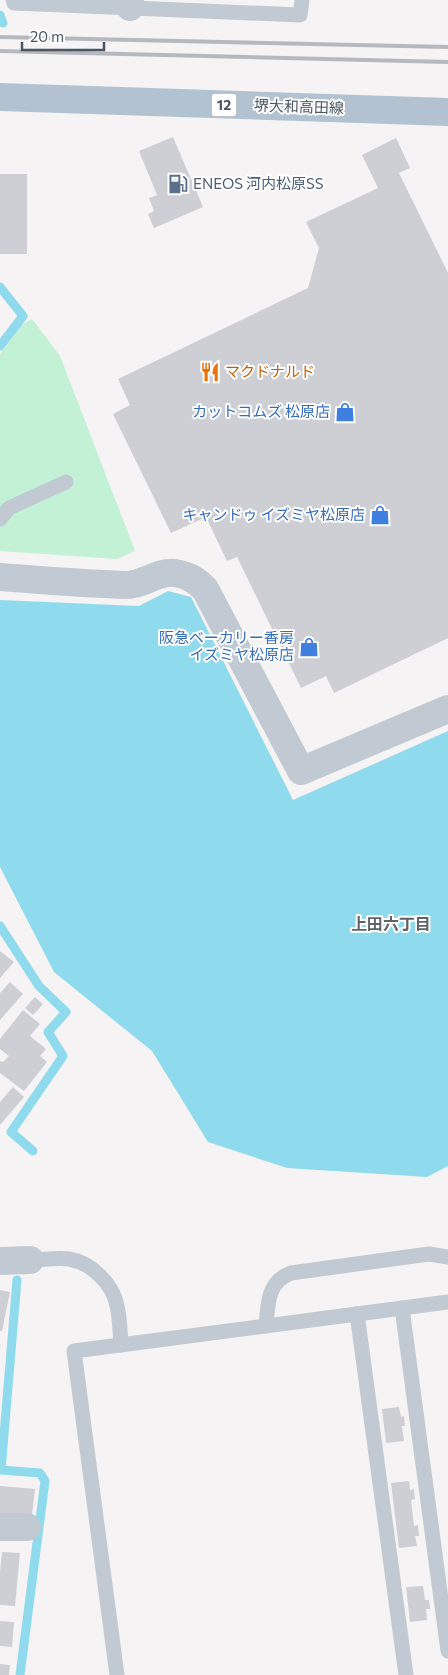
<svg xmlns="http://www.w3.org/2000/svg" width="448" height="1675" font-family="Commissioner,'Noto Sans JP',sans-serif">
<rect width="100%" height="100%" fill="#f5f3f3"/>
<!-- green -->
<polygon fill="#c3f1d5" points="32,319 60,356 135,551 117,559 0,551 0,354 22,324"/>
<!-- water -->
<polygon fill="#90daee" points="168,591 191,597 293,800 448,731 448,1166 427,1177 287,1168 208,1142 152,1051 54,972 0,867 0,600 139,606"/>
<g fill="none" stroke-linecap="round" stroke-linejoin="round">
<!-- stream -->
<g stroke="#90daee" stroke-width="9">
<polyline points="0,15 3,23"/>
<polyline points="0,287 23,316 0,346"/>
<polyline points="0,926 39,986 66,1012 48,1032 63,1056 11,1132 33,1151"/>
<polyline points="17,1280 1,1470 40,1473 45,1481 20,1675"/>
</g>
</g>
<!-- building -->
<g fill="#cdcfd5">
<polygon points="173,137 203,207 154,228 148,214 154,211 149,198 157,195 139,151"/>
<polygon points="396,138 410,168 399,173 448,273 448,638 334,693 326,676 301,688 237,557 227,561 206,517 171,533 113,414 130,405 118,379 308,288 319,248 306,222 378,188 362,155"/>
<rect x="0" y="174" width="27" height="80"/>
<polygon points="0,951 14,962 0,978"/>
<polygon points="10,982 23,994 0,1020 0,993"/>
<polygon points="35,997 43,1004 33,1015 25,1008"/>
<polygon points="23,1010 40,1024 30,1036 46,1049 40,1056 47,1062 24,1091 0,1073 0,1062 1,1061 3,1062 9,1056 0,1049 0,1039"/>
<polygon points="13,1087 24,1097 0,1125 0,1102"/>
<polygon points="0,1290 10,1292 2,1331 0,1331"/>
<polygon points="399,1407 401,1417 404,1416 405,1426 402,1426 404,1441 386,1443 382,1409"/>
<polygon points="409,1481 410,1490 414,1489 415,1499 411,1500 414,1526 418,1525 419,1536 415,1536 417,1546 399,1548 391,1483"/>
<polygon points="0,1486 35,1489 32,1515 0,1513"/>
<polygon points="2,1552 20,1553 15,1606 0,1605 0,1572"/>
<polygon points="423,1586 425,1600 429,1600 430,1609 426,1609 427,1620 410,1622 406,1587"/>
<polygon points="0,1621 14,1622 12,1647 0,1646"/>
<polygon points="0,1664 10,1665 9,1675 0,1675"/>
</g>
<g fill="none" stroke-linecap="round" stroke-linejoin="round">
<!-- service -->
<g stroke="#c1cad2" stroke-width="15">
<polyline points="13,0 14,3 300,15 302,0"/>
<polyline points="0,519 9,508 66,482"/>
<path d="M30,1260C42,1260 58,1257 69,1259C92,1263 113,1284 117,1306C120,1319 120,1333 121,1345"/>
<polyline points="402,1308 448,1651"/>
<polyline points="357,1314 448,1302"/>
<path d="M266,1326C268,1304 267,1282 291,1273L429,1254L448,1257"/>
<polyline points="117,1675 74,1351 357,1314 406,1675"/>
</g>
<!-- minor -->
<g stroke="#c1cad2" stroke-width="28">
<polyline points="130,7 130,0"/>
<path d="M0,577C42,580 85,584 127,585C143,585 158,571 175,573C188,575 196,580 205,589L301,771L448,709"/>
<polyline points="0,1261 30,1260"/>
<polyline points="0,1527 27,1527"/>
</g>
<!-- primary -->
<polyline stroke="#b3c2d1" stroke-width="28" points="0,97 448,112"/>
<!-- rail -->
<g stroke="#b5b8bd" stroke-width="4">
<polyline points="0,37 448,47"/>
<polyline points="0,51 448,62"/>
</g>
</g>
<!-- icons -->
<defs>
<symbol id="fuel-bare" viewBox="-9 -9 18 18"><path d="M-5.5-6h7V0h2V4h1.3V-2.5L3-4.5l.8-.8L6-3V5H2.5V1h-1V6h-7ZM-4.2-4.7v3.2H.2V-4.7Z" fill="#5c6f8a" stroke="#fff" stroke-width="2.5" paint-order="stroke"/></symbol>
<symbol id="restaurant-bare" viewBox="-9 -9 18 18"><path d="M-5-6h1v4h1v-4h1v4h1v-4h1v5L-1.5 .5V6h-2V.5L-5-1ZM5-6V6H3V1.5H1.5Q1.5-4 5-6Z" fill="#e8710a" stroke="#fff" stroke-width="2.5" paint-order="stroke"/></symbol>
<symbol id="shop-bare" viewBox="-9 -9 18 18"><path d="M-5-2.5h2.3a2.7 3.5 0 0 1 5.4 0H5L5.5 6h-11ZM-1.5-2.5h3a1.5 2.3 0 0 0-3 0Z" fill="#3f7fe0" stroke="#fff" stroke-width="2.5" paint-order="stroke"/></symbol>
</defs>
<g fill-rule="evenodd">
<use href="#fuel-bare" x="164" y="170" width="28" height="28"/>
<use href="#restaurant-bare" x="196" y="358" width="28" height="28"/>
<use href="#shop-bare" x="331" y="398" width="28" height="28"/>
<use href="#shop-bare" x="366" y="501" width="28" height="28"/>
<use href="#shop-bare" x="295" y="633" width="28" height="28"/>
</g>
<g text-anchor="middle" stroke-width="4" stroke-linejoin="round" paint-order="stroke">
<!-- shield labels -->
<rect fill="#fff" stroke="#808990" stroke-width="1" x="211.5" y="93.5" width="25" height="23" rx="4"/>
<g font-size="14" font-weight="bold" fill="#4a5661">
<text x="224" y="110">12</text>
</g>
<!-- street labels -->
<g font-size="15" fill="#4a5661" stroke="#fff">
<text transform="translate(299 107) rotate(2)" y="5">堺大和高田線</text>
</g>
<!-- service labels -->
<g font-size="15" fill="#4e5e75" stroke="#fff" text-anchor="start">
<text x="193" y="189">ENEOS 河内松原SS</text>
</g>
<!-- food labels -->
<g font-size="15" fill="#c56008" stroke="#fff" text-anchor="start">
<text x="225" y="377">マクドナルド</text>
</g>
<!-- shop labels -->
<g font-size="15" fill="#366cbe" stroke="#fff" text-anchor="end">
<text x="330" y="417">カットコムズ 松原店</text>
<text x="365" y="520">キャンドゥ イズミヤ松原店</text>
<text x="294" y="643">阪急ベーカリー香房<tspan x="294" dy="17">イズミヤ松原店</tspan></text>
</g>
<!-- neighbourhood labels -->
<g font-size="16" font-weight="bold" fill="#5f6368" stroke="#fff">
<text x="391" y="930">上田六丁目</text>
</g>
</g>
<!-- scale -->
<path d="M22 42v8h82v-8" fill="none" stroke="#4a5661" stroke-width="2.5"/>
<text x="30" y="42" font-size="15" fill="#4a5661" stroke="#ffffff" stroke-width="4" paint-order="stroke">20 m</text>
</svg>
